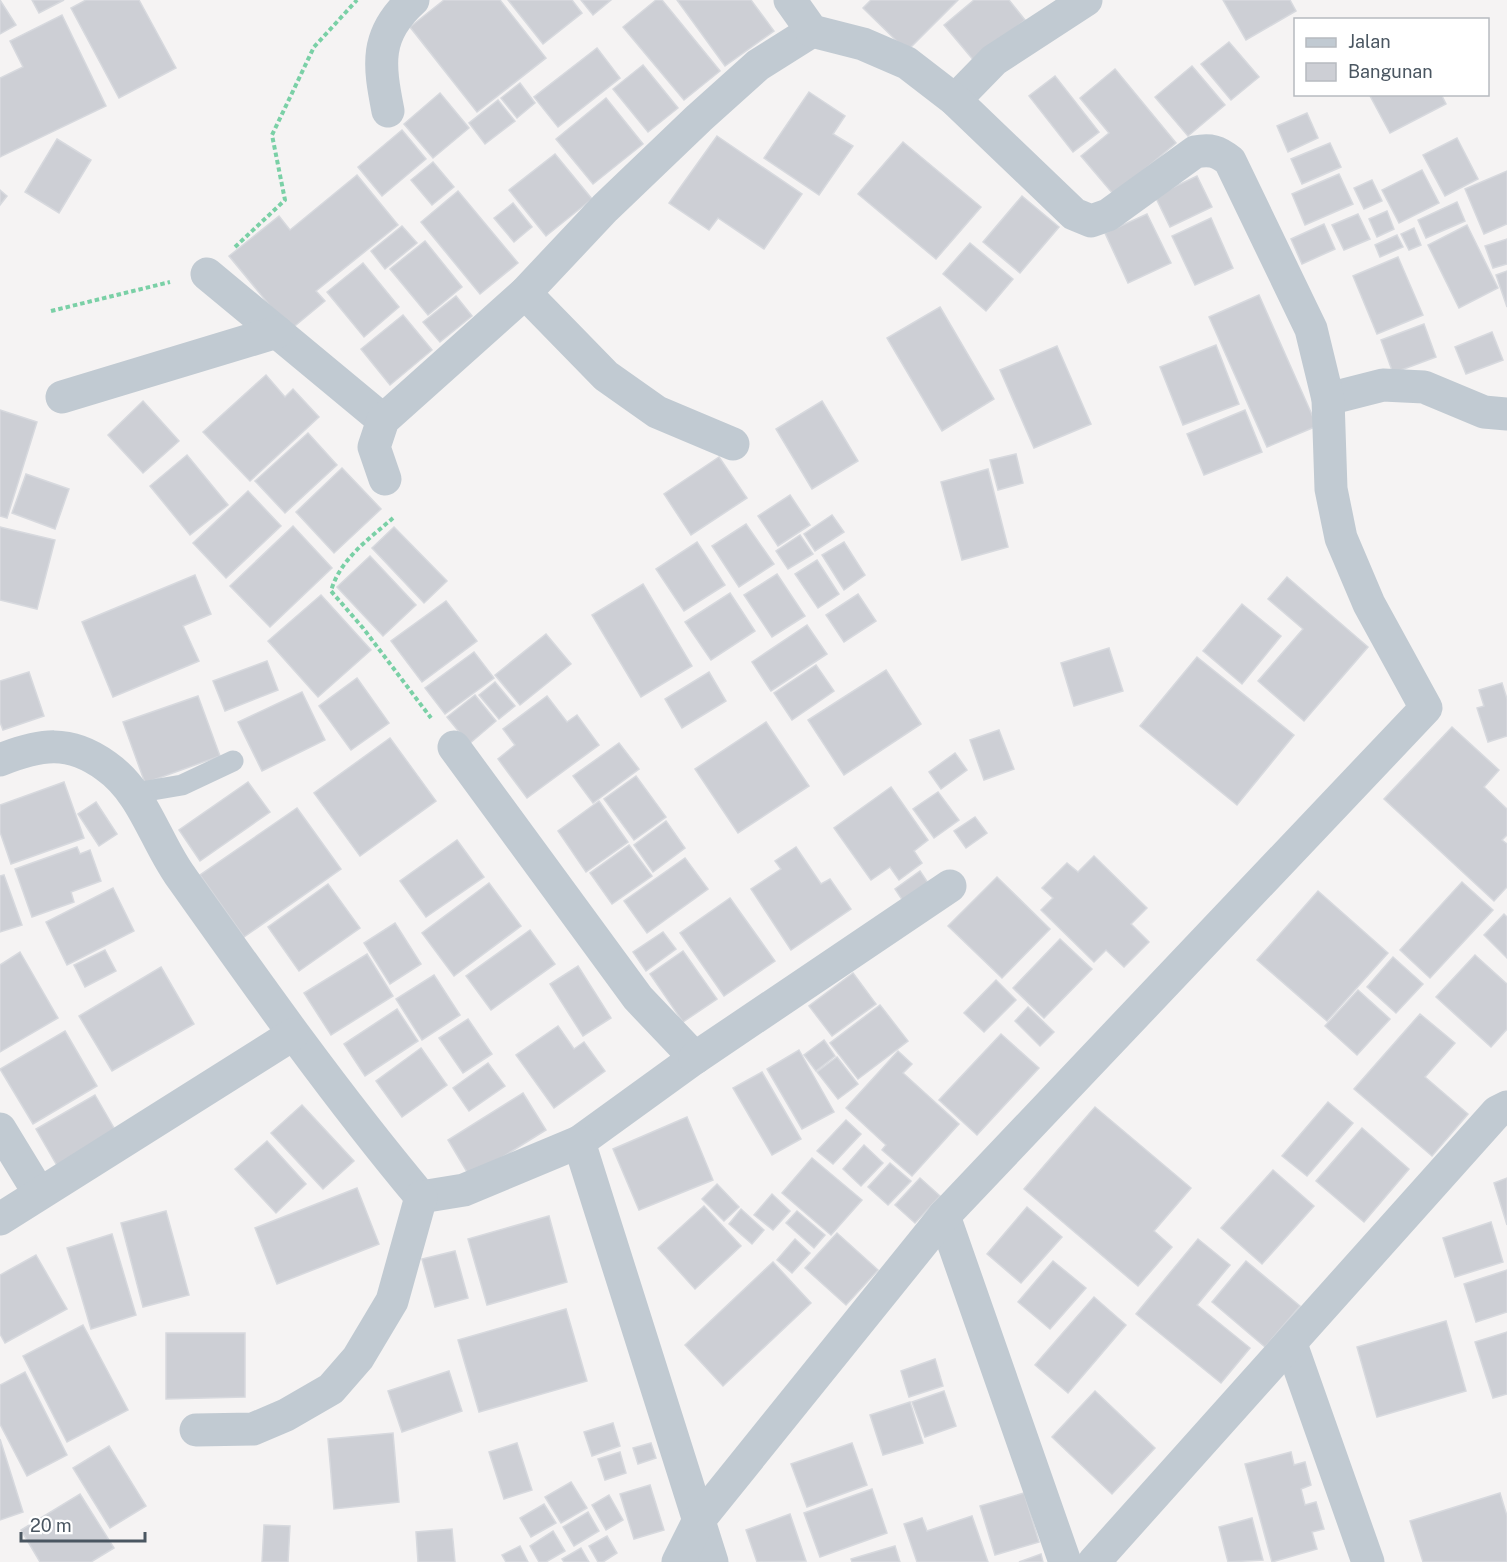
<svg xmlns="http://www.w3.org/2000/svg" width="1507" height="1562" font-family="'Public Sans',sans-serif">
<rect width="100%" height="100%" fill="#f5f3f3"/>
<!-- building -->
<g fill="#cdcfd5" stroke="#d7d9de" stroke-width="1.5">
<polygon points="0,0 16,25 0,34"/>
<polygon points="32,0 64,0 39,13"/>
<polygon points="86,0 139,0 176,68 119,98 71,8"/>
<polygon points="444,0 500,0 546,58 477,112 410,27"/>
<polygon points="508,0 572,0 582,13 543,44"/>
<polygon points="581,0 611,0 593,15"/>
<polygon points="656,0 662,0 720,71 684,100 623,27"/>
<polygon points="677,0 751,0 774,31 725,66"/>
<polygon points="871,0 958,0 907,51 863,8"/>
<polygon points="974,0 1009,0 1025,20 975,62 944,25"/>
<polygon points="1223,0 1290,0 1296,11 1246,40"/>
<polygon points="62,15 106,106 0,157 0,78 23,67 10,41"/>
<polygon points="1229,42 1259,77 1231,100 1201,64"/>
<polygon points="597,48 620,78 558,127 534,97"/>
<polygon points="643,65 678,108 648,132 613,89"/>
<polygon points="1192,66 1225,105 1188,136 1155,97"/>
<polygon points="1115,69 1176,143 1114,195 1081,156 1109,133 1080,98"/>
<polygon points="1055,76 1099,132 1073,152 1029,96"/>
<polygon points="520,83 535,103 517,118 501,98"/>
<polygon points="809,92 845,116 833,134 853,146 819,195 764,158"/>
<polygon points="440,93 469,128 433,158 404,124"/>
<polygon points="1369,94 1441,94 1446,104 1390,133"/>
<polygon points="606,98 643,144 593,184 556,139"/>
<polygon points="498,100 515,121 485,144 469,123"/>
<polygon points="1307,113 1318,138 1288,152 1277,126"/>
<polygon points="402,130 426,159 382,196 358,167"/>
<polygon points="717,136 802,194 764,249 718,218 709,230 669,203"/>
<polygon points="1457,138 1478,179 1445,196 1423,155"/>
<polygon points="57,139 91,160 59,213 25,192"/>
<polygon points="903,142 981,207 936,259 858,194"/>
<polygon points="1330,143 1341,167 1302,184 1291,159"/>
<polygon points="555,154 592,199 546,236 509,190"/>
<polygon points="433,162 454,187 432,205 411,180"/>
<polygon points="1422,170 1439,203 1399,223 1382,190"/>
<polygon points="1507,171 1507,224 1484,234 1465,189"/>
<polygon points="1339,174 1353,204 1305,225 1292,194"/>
<polygon points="357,175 398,225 316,291 325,301 290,330 229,256 279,216 290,230"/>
<polygon points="1197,176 1212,207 1170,227 1155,196"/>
<polygon points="1372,180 1382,201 1364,209 1354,188"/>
<polygon points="0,190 7,196 0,205"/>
<polygon points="458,191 518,263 480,294 421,222"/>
<polygon points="1022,196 1059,227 1020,273 983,242"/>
<polygon points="1457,202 1465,221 1426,238 1418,220"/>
<polygon points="513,203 532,227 514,242 494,218"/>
<polygon points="1387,211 1394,229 1377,237 1369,219"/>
<polygon points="1147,214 1171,263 1128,283 1105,233"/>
<polygon points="1358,214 1370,239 1344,250 1332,225"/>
<polygon points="1211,218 1233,268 1195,285 1172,236"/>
<polygon points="1324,224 1335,249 1302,264 1291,239"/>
<polygon points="1467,225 1498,288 1459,308 1428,245"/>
<polygon points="402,226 417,243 385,269 371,251"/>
<polygon points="1414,228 1421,245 1409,250 1401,234"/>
<polygon points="1397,235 1403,247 1380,257 1375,245"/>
<polygon points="1507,239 1507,264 1493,268 1485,246"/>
<polygon points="425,241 462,287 428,315 390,269"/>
<polygon points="970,243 1013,279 986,311 943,274"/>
<polygon points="1398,257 1423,315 1377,334 1353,276"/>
<polygon points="363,263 399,307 364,337 327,292"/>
<polygon points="1507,271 1507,307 1496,275"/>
<polygon points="1259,295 1317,426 1267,447 1209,317"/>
<polygon points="456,296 472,316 440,342 423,322"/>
<polygon points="940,307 994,399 942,431 887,338"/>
<polygon points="403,315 432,350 390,385 361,349"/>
<polygon points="1424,324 1436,357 1393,373 1381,340"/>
<polygon points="1492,332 1503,360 1466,374 1455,347"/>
<polygon points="1216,345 1239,404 1183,425 1160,367"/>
<polygon points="1057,346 1091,424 1034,448 1000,370"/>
<polygon points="266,375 285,397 293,389 319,417 250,481 203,432"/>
<polygon points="143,401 179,441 143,473 108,435"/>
<polygon points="822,401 858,461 812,489 776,429"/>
<polygon points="0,410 37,422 7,518 0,516"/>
<polygon points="1245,410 1262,452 1204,475 1187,434"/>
<polygon points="308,433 337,465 285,513 255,481"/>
<polygon points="1016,454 1023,483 998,490 990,460"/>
<polygon points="187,455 228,505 190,535 150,486"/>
<polygon points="719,457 747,498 691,535 664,494"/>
<polygon points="342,468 381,509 334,553 296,512"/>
<polygon points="988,469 1008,547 962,560 941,482"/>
<polygon points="26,474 69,489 55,529 12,513"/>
<polygon points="248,491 281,526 226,578 193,543"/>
<polygon points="790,495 810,525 778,546 758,516"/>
<polygon points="832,515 844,532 815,551 804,534"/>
<polygon points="746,524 774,564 739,587 712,546"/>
<polygon points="293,526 332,568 270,627 230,586"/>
<polygon points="0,527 55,540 37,609 0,600"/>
<polygon points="394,527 447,581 424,603 372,548"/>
<polygon points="800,535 813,554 788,569 776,551"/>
<polygon points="697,542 725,585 684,611 656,569"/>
<polygon points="844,542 865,575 844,590 822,555"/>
<polygon points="370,556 416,605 383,636 337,587"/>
<polygon points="817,560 839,594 818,608 795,574"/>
<polygon points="777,574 805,616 772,637 744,595"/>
<polygon points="195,575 211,614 183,626 199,661 113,697 82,622"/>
<polygon points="1287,577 1368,647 1304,721 1258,681 1303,629 1268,599"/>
<polygon points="643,584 692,666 641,697 592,615"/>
<polygon points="730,593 755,631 711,660 685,622"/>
<polygon points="858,594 876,621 844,642 826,615"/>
<polygon points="321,595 371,650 318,697 268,641"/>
<polygon points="446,601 477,641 422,682 391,641"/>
<polygon points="1242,604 1281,636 1242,684 1203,651"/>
<polygon points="807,625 827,654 771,691 752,662"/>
<polygon points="546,634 571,664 520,705 495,675"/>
<polygon points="1109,648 1123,691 1074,706 1061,663"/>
<polygon points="474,652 494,678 445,714 425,688"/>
<polygon points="1197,657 1294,735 1237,805 1140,726"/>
<polygon points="267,661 278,690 225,711 213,681"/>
<polygon points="816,665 834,691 792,720 774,693"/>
<polygon points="886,670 921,724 844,775 808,720"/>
<polygon points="29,672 44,716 3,730 0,722 0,681"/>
<polygon points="709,672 726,701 682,728 665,699"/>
<polygon points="357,678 389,723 351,750 319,706"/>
<polygon points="495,682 515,706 499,719 479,695"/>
<polygon points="1502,683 1507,699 1507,736 1488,742 1477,708 1484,706 1479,690"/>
<polygon points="302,692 325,740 262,771 238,722"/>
<polygon points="475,695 496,721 469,744 447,717"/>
<polygon points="198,696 220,756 145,783 123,722"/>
<polygon points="547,696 567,722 577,715 599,745 527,798 498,759 515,745 503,729"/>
<polygon points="766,722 809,786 738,833 695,769"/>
<polygon points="1452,727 1499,770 1484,787 1507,809 1507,835 1502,840 1507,844 1507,887 1494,901 1384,799"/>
<polygon points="999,730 1014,769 984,780 970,740"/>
<polygon points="390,738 436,801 360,856 314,793"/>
<polygon points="619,743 639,769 593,803 573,776"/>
<polygon points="955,753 967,770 941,789 929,772"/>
<polygon points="636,776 666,817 634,840 604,799"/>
<polygon points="64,782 84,838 11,864 0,832 0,805"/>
<polygon points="248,782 270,812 200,861 179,830"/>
<polygon points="891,787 928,840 914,851 922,863 899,880 890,867 871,880 834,828"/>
<polygon points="938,792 959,820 934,838 913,809"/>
<polygon points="599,801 628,842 586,872 558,831"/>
<polygon points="96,802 117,834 99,846 78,814"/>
<polygon points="297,808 341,869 244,937 200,875"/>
<polygon points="975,817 987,833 966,848 954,831"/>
<polygon points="666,821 685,848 653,872 634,845"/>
<polygon points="457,840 484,877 426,917 400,881"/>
<polygon points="629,845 652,876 612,904 590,873"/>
<polygon points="77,847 80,854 90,850 101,881 71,892 74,902 32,917 15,869"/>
<polygon points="796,847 821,884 830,879 851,909 791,950 751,889 781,869 775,861"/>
<polygon points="1094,856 1147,908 1131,924 1149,942 1124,967 1106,950 1094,962 1041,910 1053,898 1042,888 1067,863 1078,872"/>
<polygon points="685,858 708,889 647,933 624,901"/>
<polygon points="920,871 932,889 907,907 895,889"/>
<polygon points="4,875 22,925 0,932 0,876"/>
<polygon points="997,877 1050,929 1002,978 948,926"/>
<polygon points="1462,882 1493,910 1430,978 1400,950"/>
<polygon points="489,883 521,926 454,976 422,933"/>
<polygon points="328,884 360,928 299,971 268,927"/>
<polygon points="113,888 134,931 67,965 46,922"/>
<polygon points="1318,891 1388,953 1327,1021 1257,960"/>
<polygon points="730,898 775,961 724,996 680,933"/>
<polygon points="1504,914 1507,917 1507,958 1484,935"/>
<polygon points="395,923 421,964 390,984 364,943"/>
<polygon points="530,930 555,964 491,1010 466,976"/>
<polygon points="663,932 676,949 646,971 633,952"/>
<polygon points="1060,939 1092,969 1044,1018 1013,988"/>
<polygon points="105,950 116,971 85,987 74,965"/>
<polygon points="683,951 717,999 683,1022 650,974"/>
<polygon points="20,952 58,1018 0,1052 0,965"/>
<polygon points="367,954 393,996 331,1035 304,993"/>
<polygon points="1475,955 1507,984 1507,1029 1491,1047 1436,997"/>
<polygon points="1393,957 1423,984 1396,1013 1367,987"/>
<polygon points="578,966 611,1018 583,1036 550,984"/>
<polygon points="161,967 194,1024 112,1071 79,1016"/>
<polygon points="853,973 876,1004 832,1036 809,1006"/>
<polygon points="434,975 460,1015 422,1040 396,999"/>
<polygon points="996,980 1016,1000 984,1032 964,1013"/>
<polygon points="1358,990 1390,1019 1357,1055 1325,1026"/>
<polygon points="880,1005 908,1041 858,1079 830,1043"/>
<polygon points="1028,1007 1054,1032 1040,1046 1015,1021"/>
<polygon points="397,1009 418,1041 365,1076 344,1044"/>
<polygon points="1420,1014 1455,1043 1425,1077 1468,1114 1432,1156 1354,1089"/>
<polygon points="468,1019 492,1054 463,1073 439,1038"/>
<polygon points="558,1026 574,1049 584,1042 605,1071 554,1108 516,1055"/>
<polygon points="65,1031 97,1086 33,1124 0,1069"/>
<polygon points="1001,1034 1039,1068 977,1135 939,1100"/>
<polygon points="824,1040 835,1056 816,1071 804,1055"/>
<polygon points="421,1048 447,1085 402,1117 376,1081"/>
<polygon points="799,1050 834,1112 802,1129 767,1069"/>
<polygon points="898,1051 912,1064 903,1073 959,1124 912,1176 882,1150 886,1145 846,1108"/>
<polygon points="837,1057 858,1084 838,1099 817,1072"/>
<polygon points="488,1063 505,1086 469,1111 453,1088"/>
<polygon points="762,1072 801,1139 772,1155 733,1088"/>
<polygon points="523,1093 546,1130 470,1177 448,1140"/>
<polygon points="95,1095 118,1135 59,1169 36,1129"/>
<polygon points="1328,1102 1353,1123 1307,1176 1282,1156"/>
<polygon points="302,1105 354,1161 323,1189 271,1133"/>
<polygon points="1095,1107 1191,1188 1154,1231 1172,1247 1138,1286 1024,1189"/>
<polygon points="687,1117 713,1180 639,1210 613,1149"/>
<polygon points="846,1120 861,1134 833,1164 817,1151"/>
<polygon points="1362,1128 1409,1169 1364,1222 1316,1181"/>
<polygon points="267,1141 306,1184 276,1213 235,1169"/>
<polygon points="864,1145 883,1163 861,1186 843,1169"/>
<polygon points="812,1158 862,1200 831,1235 782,1193"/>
<polygon points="890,1163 911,1181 888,1205 868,1187"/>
<polygon points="1273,1170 1314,1206 1262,1264 1221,1228"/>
<polygon points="920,1178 940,1196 915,1223 895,1205"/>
<polygon points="1507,1178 1507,1225 1494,1183"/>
<polygon points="717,1184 739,1207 724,1221 702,1199"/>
<polygon points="357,1188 379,1244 277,1284 255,1228"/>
<polygon points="772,1194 790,1211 773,1230 754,1215"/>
<polygon points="704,1206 741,1246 695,1289 658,1248"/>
<polygon points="1027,1207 1062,1237 1021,1283 987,1254"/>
<polygon points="741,1209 764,1230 752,1244 729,1224"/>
<polygon points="166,1211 189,1295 143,1307 121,1223"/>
<polygon points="797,1211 825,1235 814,1248 786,1223"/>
<polygon points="549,1216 567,1282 487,1305 468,1239"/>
<polygon points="1491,1222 1503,1262 1455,1277 1443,1238"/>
<polygon points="837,1233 878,1270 846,1305 805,1268"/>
<polygon points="112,1234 136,1315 91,1329 67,1248"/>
<polygon points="795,1239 810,1253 792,1273 777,1260"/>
<polygon points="1198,1239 1230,1265 1197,1305 1250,1348 1221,1383 1136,1314"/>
<polygon points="455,1251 468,1298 435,1307 422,1259"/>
<polygon points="36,1255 67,1309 5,1343 0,1334 0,1275"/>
<polygon points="1053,1261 1086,1288 1050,1329 1018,1302"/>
<polygon points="1246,1261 1300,1306 1265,1347 1212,1302"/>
<polygon points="773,1262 811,1303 723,1386 685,1345"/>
<polygon points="1507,1270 1507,1312 1476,1322 1464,1284"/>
<polygon points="1094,1297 1126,1325 1068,1393 1035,1365"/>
<polygon points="566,1309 587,1381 479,1412 458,1340"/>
<polygon points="1446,1321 1466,1391 1377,1417 1357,1347"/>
<polygon points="83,1325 128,1410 67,1442 23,1356"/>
<polygon points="1507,1332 1507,1394 1493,1398 1475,1342"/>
<polygon points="166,1333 245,1333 245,1397 166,1399"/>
<polygon points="935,1359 943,1386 909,1397 901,1371"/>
<polygon points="449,1371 462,1411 402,1432 388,1391"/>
<polygon points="25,1372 67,1455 27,1476 0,1424 0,1385"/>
<polygon points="944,1391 956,1426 925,1437 912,1402"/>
<polygon points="1095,1391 1155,1448 1112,1494 1052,1437"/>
<polygon points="910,1402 923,1443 883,1455 870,1415"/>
<polygon points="613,1423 620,1446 592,1456 584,1432"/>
<polygon points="393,1433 399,1502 334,1509 328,1439"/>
<polygon points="0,1439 23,1512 0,1520"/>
<polygon points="517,1443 532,1490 504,1499 489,1452"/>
<polygon points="651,1443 656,1458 638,1464 633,1448"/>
<polygon points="852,1443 867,1485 807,1507 791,1464"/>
<polygon points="109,1446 146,1506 110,1528 73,1468"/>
<polygon points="620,1452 626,1473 605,1480 598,1459"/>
<polygon points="1291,1452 1294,1465 1305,1462 1311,1485 1301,1489 1305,1505 1316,1502 1324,1529 1312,1532 1317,1549 1272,1562 1245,1464"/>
<polygon points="571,1482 587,1508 561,1523 545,1497"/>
<polygon points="650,1485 664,1530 634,1539 620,1494"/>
<polygon points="872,1489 887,1533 820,1557 804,1513"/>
<polygon points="1024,1493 1039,1542 995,1555 980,1506"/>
<polygon points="1500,1493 1507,1516 1507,1562 1423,1562 1410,1521"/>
<polygon points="80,1494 114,1548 91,1562 40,1562 21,1530"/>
<polygon points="609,1495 623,1520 606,1530 592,1505"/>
<polygon points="544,1504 556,1523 531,1537 520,1518"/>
<polygon points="588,1512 599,1531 574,1546 563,1527"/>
<polygon points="790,1514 806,1561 757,1562 746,1530"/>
<polygon points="972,1516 988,1562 917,1562 904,1524 922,1518 927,1531"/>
<polygon points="1252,1518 1263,1560 1228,1562 1219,1527"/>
<polygon points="264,1525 290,1526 288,1562 262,1562"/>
<polygon points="452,1529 455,1562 418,1562 416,1532"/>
<polygon points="553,1531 565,1551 546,1562 539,1562 530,1546"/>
<polygon points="607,1536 617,1553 603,1562 598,1562 589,1546"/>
<polygon points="520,1546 528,1562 506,1562 502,1555"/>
<polygon points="895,1546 900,1562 852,1562 851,1559"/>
<polygon points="581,1548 589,1562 564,1562 562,1559"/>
<polygon points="1041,1554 1043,1562 1019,1562"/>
</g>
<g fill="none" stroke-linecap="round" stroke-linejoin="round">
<!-- path -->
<g stroke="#7ad0a6" stroke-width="4" stroke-dasharray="4.5 3" stroke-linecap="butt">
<polyline points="235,247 285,200 272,135 314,47 357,0"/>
<polyline points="51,311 170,282"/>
<path d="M393,518C369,539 340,559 331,591L363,628L431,718"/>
</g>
<!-- lane -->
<polyline stroke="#c1cad2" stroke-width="21" points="135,793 182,785 233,761"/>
<!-- street -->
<g stroke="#c1cad2" stroke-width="33">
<polyline points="955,100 994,60 1086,0"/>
<path d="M388,111C379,65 374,35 413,0"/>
<polyline points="207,274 383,420"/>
<polyline points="525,293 606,376 657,412 733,444"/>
<polyline points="62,397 277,332"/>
<polyline points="1328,399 1383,385 1424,387 1484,412 1507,414"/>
<polyline points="385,479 374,447 383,420 525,293 605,208 699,118 758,65 812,31"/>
<polyline points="454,747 638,998 695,1058 579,1142"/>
<path d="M0,760C40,744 69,739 106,766C143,792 154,838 179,874C257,984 334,1093 421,1197L464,1190L579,1142L712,1562"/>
<polyline points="695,1058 950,886"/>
<polyline points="0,1129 39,1193"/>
<polyline points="944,1216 1065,1562"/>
<polyline points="0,1219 292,1035"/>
<polyline points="1291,1344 1368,1562"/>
<polyline points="196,1430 253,1429 286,1415 331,1389 358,1358 392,1301 421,1197"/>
<path d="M678,1562L699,1520L944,1216L1426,708L1369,604L1341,538L1331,489L1328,399L1311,329L1230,161C1218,151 1210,149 1195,152L1108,215L1091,221L1074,214L955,100L907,63L863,44L812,31L790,0"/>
<polyline points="1094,1562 1497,1112 1507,1107"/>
</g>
</g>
<!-- legend -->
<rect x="1294" y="18" width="195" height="78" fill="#ffffff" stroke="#b7bbc0" stroke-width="1.5"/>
<rect x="1306" y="38" width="30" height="9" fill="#c1cad2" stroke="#b7bbc0" stroke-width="1.5"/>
<text x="1348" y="48" font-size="18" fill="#4a5661">Jalan</text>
<rect x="1306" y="63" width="30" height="18" fill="#cdcfd5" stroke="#b7bbc0" stroke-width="1.5"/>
<text x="1348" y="78" font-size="18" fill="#4a5661">Bangunan</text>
<!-- scale -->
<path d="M21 1532v9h124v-9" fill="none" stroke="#4a5661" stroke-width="3"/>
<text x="30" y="1532" font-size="18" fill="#4a5661" stroke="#ffffff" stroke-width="4.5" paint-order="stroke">20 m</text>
</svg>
